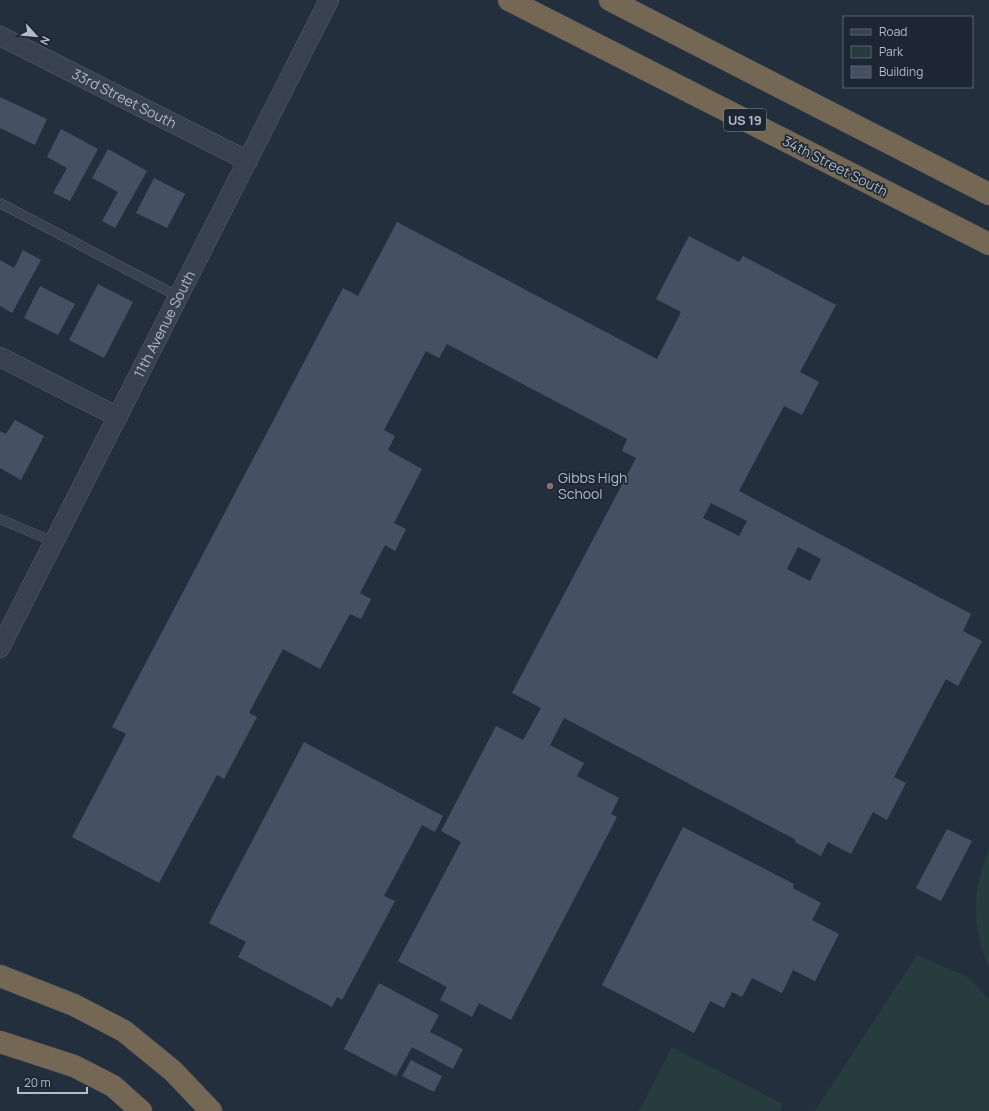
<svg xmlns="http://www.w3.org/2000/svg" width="989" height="1111" font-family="Manrope,sans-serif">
<rect width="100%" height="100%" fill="#242f3e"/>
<!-- green -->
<g fill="#263c3f">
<path d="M989,850V969C972,928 971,892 989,850Z"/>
<polygon points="917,955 968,977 989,1000 989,1111 815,1111"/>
<polygon points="672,1047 783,1104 780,1111 639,1111"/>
</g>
<!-- building -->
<g fill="#455162" fill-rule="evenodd">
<polygon points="0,97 47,119 35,145 0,128"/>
<polygon points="61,129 98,149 70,201 53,193 67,168 47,157"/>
<polygon points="108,149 147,171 115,228 102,221 118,192 92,178"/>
<polygon points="154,178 185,194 167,228 136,213"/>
<path d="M397,222L657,359L681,312L656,299L689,236L739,262L743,256L836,305L800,372L819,382L802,415L784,406L739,491L971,614L963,631L982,641L958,686L946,679L894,777L906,783L887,820L873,812L851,854L828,842L821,856L795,842L796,840L564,718L550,745L584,763L577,776L619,798L611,814L617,817L511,1020L479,1003L472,1017L440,1000L447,987L398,961L461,842L441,831L496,726L523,740L541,708L512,693L636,458L622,451L627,439L447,344L439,358L426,351L384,430L395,436L388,450L422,469L394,523L406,529L395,551L385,545L360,593L371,599L361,619L350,614L320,669L283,649L249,713L257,717L224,779L217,775L159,883L72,837L126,734L112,727L343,288L358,296ZM711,503L747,521L739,536L703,518ZM798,547L821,559L810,581L787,569Z"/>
<polygon points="23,250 41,260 12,313 0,306 0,260 14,268"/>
<polygon points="98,284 133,302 104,358 69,340"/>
<polygon points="40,286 75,304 58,335 24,318"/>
<polygon points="15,420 44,436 21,480 0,468 0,431 6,434"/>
<polygon points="304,742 443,816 435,832 422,825 384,896 395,901 342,1000 337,997 332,1007 238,957 246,942 209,923"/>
<polygon points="683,827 794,884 793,888 821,903 812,920 839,934 815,981 793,970 782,993 752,978 742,997 732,992 724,1008 710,1001 694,1033 602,985"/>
<polygon points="947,829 972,841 941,901 916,888"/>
<polygon points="379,983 439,1015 430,1032 463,1049 453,1069 412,1047 396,1076 344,1049"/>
<polygon points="411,1060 442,1076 434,1092 402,1076"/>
</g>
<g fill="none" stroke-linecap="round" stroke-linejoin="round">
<defs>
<g id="lane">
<polyline points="0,203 179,297"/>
<polyline points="0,519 54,542"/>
</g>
<g id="street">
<path id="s1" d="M0,36L248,161"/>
<polyline points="0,357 118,417"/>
<path id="s2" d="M0,648L329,0"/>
</g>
<g id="highway">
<polyline points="509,0 989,244"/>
<polyline points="610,0 989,194"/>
<polyline points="0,976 74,1005 124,1031 173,1071 211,1111"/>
<polyline points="0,1042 74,1066 113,1086 141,1111"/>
</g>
</defs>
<!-- lane casing -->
<use href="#lane" stroke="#565f6c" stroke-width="10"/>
<!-- street casing -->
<use href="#street" stroke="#565f6c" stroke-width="20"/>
<!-- highway casing -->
<use href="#highway" stroke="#434c59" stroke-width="23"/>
<!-- lane -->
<use href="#lane" stroke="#38414e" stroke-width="9"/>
<!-- street -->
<use href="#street" stroke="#38414e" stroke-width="19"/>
<!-- highway -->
<use href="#highway" stroke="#746855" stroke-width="22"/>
</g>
<!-- markers -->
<circle fill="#8d6e63" stroke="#1d2633" stroke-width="1.5" cx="550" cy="486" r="4"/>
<g text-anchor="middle" stroke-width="3.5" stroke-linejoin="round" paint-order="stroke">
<!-- shield labels -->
<rect fill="#1d2633" stroke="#878f9c" stroke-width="1" x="724" y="109" width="42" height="22" rx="3"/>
<g font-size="13" font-weight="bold" fill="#b4bcc9">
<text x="745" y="125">US 19</text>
</g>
<!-- street labels -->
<g font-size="14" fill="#b4bcc9" stroke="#1d2633">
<text dy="5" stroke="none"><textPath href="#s1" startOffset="139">33rd Street South</textPath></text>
<text transform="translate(835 166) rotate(27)" y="5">34th Street South</text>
<text dy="5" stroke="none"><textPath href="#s2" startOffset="363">11th Avenue South</textPath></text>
</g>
<!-- poi labels -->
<g font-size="14" fill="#b4bcc9" stroke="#1d2633" text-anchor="start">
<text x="558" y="483">Gibbs High<tspan x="558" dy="16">School</tspan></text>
</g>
</g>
<!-- legend -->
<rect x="843" y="16" width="130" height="72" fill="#1d2633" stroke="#59626f"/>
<rect x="851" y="29" width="20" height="6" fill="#38414e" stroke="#59626f"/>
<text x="879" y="36" font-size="12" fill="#b4bcc9">Road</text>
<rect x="851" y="46" width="20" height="12" fill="#263c3f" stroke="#59626f"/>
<text x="879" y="56" font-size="12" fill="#b4bcc9">Park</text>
<rect x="851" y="66" width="20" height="12" fill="#455162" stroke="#59626f"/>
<text x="879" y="76" font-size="12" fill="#b4bcc9">Building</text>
<!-- north arrow -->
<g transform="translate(36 36) rotate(117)" stroke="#1d2633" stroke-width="3" paint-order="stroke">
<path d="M0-3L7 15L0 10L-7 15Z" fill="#b4bcc9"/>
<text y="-6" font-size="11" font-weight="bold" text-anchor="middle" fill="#b4bcc9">N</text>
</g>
<!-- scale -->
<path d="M18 1087v6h69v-6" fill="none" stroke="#b4bcc9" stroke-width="2"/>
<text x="24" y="1087" font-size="12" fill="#b4bcc9" stroke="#1d2633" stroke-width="3" paint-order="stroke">20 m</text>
</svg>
